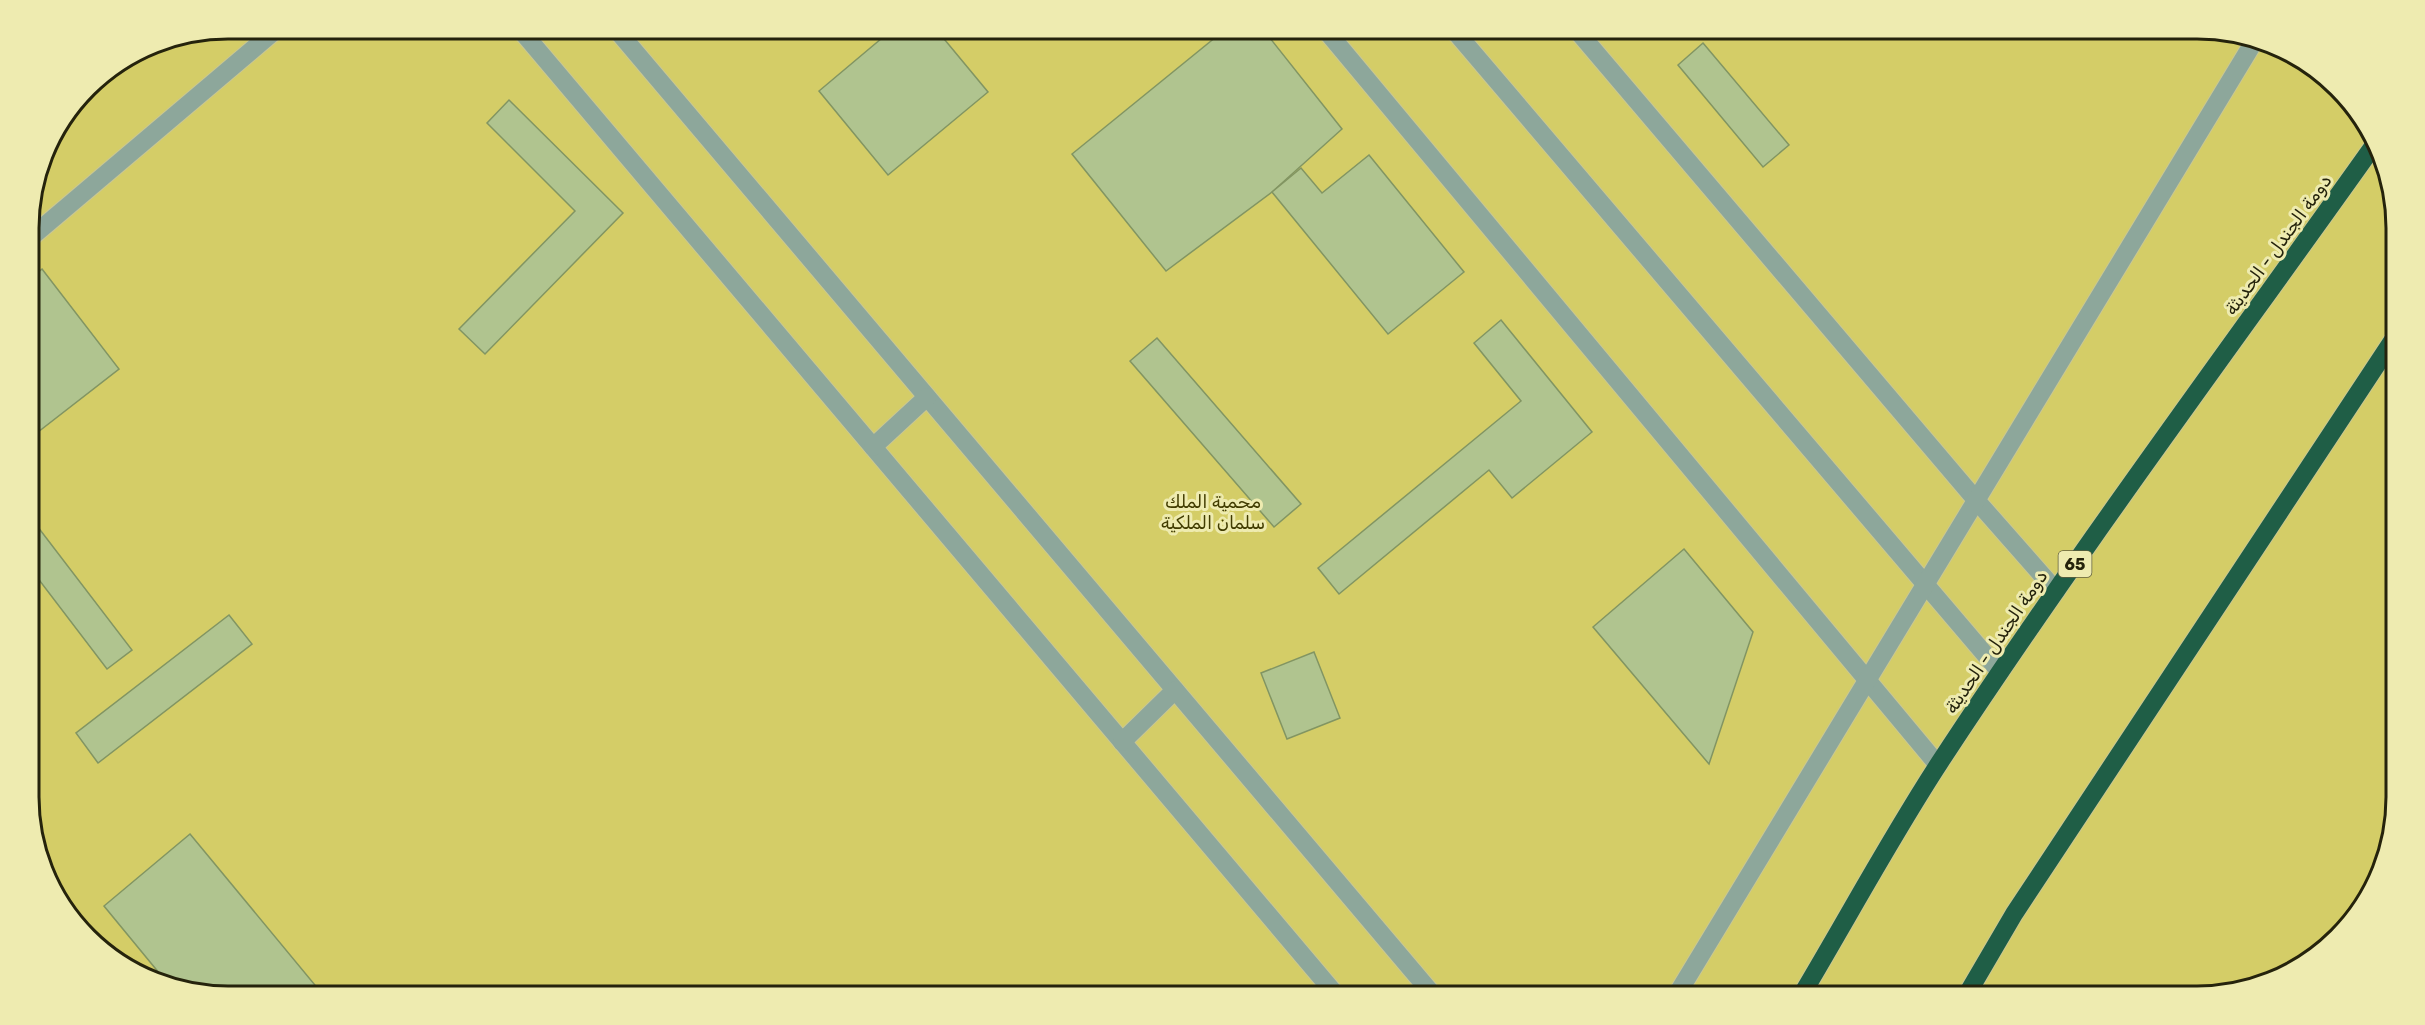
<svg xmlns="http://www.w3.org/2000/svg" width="2425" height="1025" font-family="Rubik,'Noto Sans Arabic',sans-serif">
<rect width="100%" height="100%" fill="#eeebb0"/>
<!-- green -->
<polygon fill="#d4cd67" points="228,28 2197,29 2273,44 2355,106 2395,203 2396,797 2381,873 2355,919 2308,963 2209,996 228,996 152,981 70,919 30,823 29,215 49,140 96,78 152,44"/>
<!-- building -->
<g fill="#b0c48f" stroke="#829562" stroke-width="1.5">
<polygon points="894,28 935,28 988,92 888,175 819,91"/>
<polygon points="1227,28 1262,28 1342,129 1272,192 1166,271 1072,154"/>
<polygon points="1703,43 1789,145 1763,167 1678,65"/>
<polygon points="509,100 623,213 485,354 459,329 575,211 487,123"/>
<polygon points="1369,155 1464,272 1388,334 1272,192 1301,168 1322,193"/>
<polygon points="42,269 119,369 29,439 29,280"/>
<polygon points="1501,320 1592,432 1512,498 1489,470 1339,594 1318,568 1521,401 1474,343"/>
<polygon points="1157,338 1301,504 1274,527 1130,361"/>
<polygon points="31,518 132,650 107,669 30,568 30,519"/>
<polygon points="1684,549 1753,632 1709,764 1593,627"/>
<polygon points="229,615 252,644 98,763 76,733"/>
<polygon points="1314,652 1340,718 1287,739 1261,673"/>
<polygon points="190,834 324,996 228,996 169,985 104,906"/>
</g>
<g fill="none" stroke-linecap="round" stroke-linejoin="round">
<defs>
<g id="street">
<polyline points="519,28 1337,996"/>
<polyline points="615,28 1434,996"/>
<polyline points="1324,28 1938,765"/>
<polyline points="1452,28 2000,672"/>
<polyline points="1575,28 1976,500 2056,591"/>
<polyline points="29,239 278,28"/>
<polyline points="873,447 927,397"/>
<polyline points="1122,742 1175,690"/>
<polyline points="1676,996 2255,40"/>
</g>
<g id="highway">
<path d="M1801,996C1847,919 1891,837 1940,762C2077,553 2227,352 2372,148"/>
<polyline points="1966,996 2014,914 2395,337"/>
</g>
</defs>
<!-- street casing -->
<use href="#street" stroke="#cac792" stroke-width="20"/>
<!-- highway casing -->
<use href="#highway" stroke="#cac792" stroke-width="20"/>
<!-- street -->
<use href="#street" stroke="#8da79b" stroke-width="18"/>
<!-- highway -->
<use href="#highway" stroke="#1f5e46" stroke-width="18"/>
</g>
<g text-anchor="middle" stroke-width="6" stroke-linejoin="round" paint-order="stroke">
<!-- shield labels -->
<rect fill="#eeebb0" stroke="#615f3d" stroke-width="1.5" x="2058.5" y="551" width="33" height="26" rx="4.5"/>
<g font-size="16" font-weight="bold" fill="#25230c">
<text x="2075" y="570">65</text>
</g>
<!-- street labels -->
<g font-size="18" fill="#25230c" stroke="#eeebb0">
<text transform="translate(2278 245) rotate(-54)" y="6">دومة الجندل - الحديثة</text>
<text transform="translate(1996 642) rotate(-56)" y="6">دومة الجندل - الحديثة</text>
</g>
<!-- park labels -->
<g font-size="18" fill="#413c00" stroke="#eeebb0">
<text x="1213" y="508">محمية الملك<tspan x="1213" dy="21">سلمان الملكية</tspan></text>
</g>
</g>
<!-- crop -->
<path d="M0 0H2425V1025H0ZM228 39H2197A189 189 0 0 1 2386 228V797A189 189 0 0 1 2197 986H228A189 189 0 0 1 39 797V228A189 189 0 0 1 228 39Z" fill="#eeebb0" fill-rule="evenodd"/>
<path fill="none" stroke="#25230c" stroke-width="3" d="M228 39H2197A189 189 0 0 1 2386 228V797A189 189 0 0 1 2197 986H228A189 189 0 0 1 39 797V228A189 189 0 0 1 228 39Z"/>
</svg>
